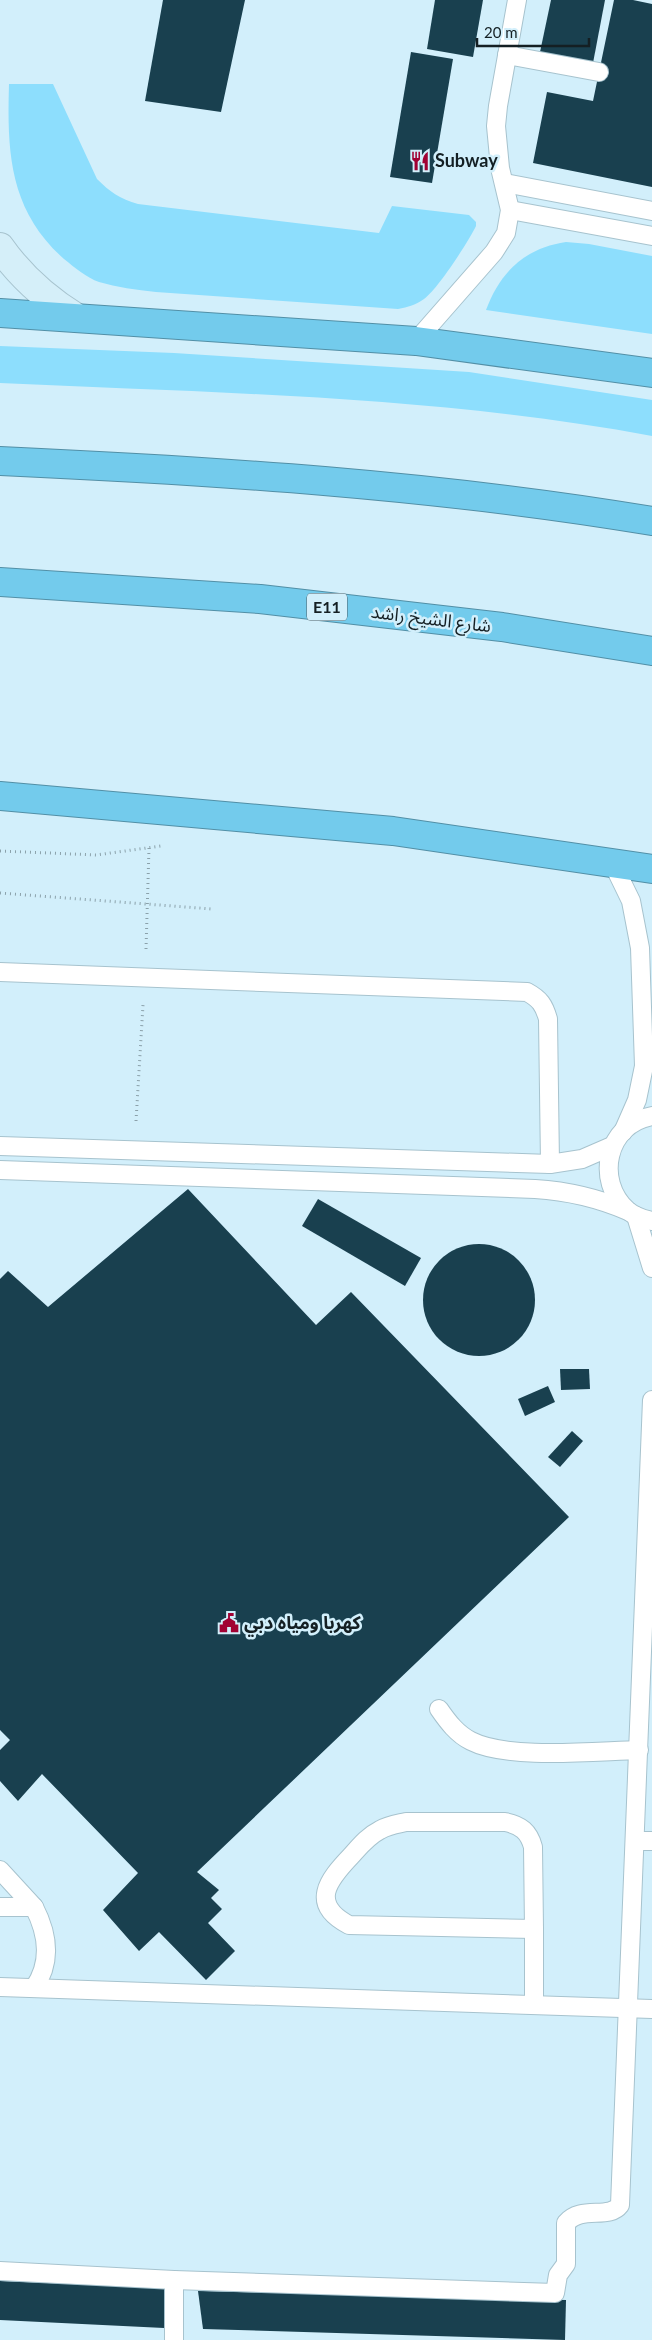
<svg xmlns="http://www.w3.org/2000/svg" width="652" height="2340" font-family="Lato,'Noto Sans Arabic',sans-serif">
<rect width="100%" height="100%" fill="#d2effb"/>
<!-- green -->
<g fill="#8ddefd">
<path d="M9,84H53L97,179C110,192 120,199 138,204L379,233L392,206L469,215L476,222V226C468,242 438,289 424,299C416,305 408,307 398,309L156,292C136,290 117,287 99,282C87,278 74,267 64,259C9,210 7,152 9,84Z"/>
<path d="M566,242L589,244L652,256V334L486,310C500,272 525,248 566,242Z"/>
<path d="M0,346L174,353L469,372L652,400V436C438,396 217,393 0,383Z"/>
</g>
<!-- building -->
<g fill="#19404f">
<polygon points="163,0 245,0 221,112 145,101"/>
<polygon points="435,0 483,0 473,57 427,49"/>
<polygon points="551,0 605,0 593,63 540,52"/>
<polygon points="614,0 633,0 652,4 652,187 533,163 547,92 593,101"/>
<polygon points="411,52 453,59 432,183 390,177"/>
<polygon points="188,1189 316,1325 351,1292 569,1517 197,1872 219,1890 211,1898 222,1909 208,1923 235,1951 206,1980 159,1932 139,1951 103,1910 138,1873 42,1774 18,1801 0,1781 0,1750 10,1740 0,1730 0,1279 8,1271 48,1307"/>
<polygon points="318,1199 421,1258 405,1286 302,1226"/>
<circle cx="479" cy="1300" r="56"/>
<polygon points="560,1369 589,1369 590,1389 561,1390"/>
<polygon points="548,1386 555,1402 525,1416 518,1399"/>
<polygon points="572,1431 583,1441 560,1467 548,1457"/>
<polygon points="0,2281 165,2288 164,2328 0,2320"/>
<polygon points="198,2291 566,2300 565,2340 203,2329"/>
</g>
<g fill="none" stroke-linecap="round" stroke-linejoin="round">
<defs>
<g id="lane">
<polyline points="507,55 599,72"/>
<polyline points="505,183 652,211"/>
<polyline points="510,210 652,236"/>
<polyline points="416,341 494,252 506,233 510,210 500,168 496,126 498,106 517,0"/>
<polyline points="613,864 631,901 640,948 644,1066 637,1100 623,1132"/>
<path d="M0,972L527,992C540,999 544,1005 548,1019L550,1164"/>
<path d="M652,1116C606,1124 595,1181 627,1210C634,1216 643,1219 652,1221"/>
<polyline points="0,1146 550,1164 582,1159 612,1146"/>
<path d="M0,1170L535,1189C567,1191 598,1198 628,1211"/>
<polyline points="636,1216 652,1268"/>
<path d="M439,1709C448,1722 457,1734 471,1741C508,1760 595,1751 639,1750"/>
<path d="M406,1822H505C521,1825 529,1832 533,1847L534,1929L349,1925C309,1904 328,1880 351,1856C360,1846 368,1836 380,1830C388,1825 397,1824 406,1822Z"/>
<polyline points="635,1841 652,1841"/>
<polyline points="0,1870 34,1907 0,1907"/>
<polyline points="534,1929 534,2005"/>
<polyline points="0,1987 652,2009"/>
<path d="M34,1988C52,1962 48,1934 34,1907"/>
<path d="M0,2271L174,2280L555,2293L558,2275L566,2264V2223C581,2205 609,2220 620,2205L652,1400"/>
<polyline points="174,2340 174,2280"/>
</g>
<path id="secondary" d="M0,247C21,277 46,299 77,318"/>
<g id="highway">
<polyline points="0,313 416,341 652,373"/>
<path d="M0,461C218,471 437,485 652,521"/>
<polyline points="0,582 260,599 502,627 652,651"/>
<polyline points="0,796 393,831 652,869"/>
</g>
</defs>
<!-- lane casing -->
<use href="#lane" stroke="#a7c3ce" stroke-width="20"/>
<!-- secondary casing -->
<use href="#secondary" stroke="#a7c3ce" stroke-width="30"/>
<!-- highway casing -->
<use href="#highway" stroke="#528fa6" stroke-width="30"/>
<!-- path -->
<g stroke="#8ba1aa" stroke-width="3" stroke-dasharray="1 4" stroke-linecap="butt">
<polyline points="0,851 96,855 161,846"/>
<polyline points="0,893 212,909"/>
<polyline points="146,949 149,848"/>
<polyline points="136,1121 143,1005"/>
</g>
<!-- lane -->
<use href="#lane" stroke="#fff" stroke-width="18"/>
<!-- secondary -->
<use href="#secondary" stroke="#d5eff9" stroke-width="28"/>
<!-- highway -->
<use href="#highway" stroke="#73cbec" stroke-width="28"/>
</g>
<!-- icons -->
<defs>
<symbol id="restaurant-bare" viewBox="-9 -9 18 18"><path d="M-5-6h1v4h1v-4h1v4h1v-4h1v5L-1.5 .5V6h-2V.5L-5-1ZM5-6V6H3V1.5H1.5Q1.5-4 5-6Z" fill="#a10133" stroke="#d2effb" stroke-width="2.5" paint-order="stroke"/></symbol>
<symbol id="civic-bare" viewBox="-9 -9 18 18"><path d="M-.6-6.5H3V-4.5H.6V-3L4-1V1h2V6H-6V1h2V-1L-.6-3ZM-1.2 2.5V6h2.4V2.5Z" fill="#a10133" stroke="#d2effb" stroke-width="2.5" paint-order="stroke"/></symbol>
</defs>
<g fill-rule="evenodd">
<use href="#restaurant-bare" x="406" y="147" width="28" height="28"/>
<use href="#civic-bare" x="215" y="1609" width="28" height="28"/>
</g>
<g text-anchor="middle" stroke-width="5" stroke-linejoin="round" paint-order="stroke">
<!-- shield labels -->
<rect fill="#d2effb" stroke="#4d5d64" stroke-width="1" x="307" y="593.5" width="40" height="27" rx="4"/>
<g font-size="16" font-weight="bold" fill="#141f23">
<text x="327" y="613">E11</text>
</g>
<!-- poi labels -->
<g font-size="18" font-weight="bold" fill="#141f23" stroke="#d2effb" text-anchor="start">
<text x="435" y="167">Subway</text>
<text x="244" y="1629">كهربا ومياه دبي</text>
</g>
<!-- street labels -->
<g font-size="18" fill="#141f23" stroke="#d2effb">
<text transform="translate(431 619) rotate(7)" y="6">شارع الشيخ راشد</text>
</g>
</g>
<!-- scale -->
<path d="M477 38v8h112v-8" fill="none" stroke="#141f23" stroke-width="2.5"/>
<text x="484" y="38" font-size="15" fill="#141f23" stroke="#d2effb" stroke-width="4" paint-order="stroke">20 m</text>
</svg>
